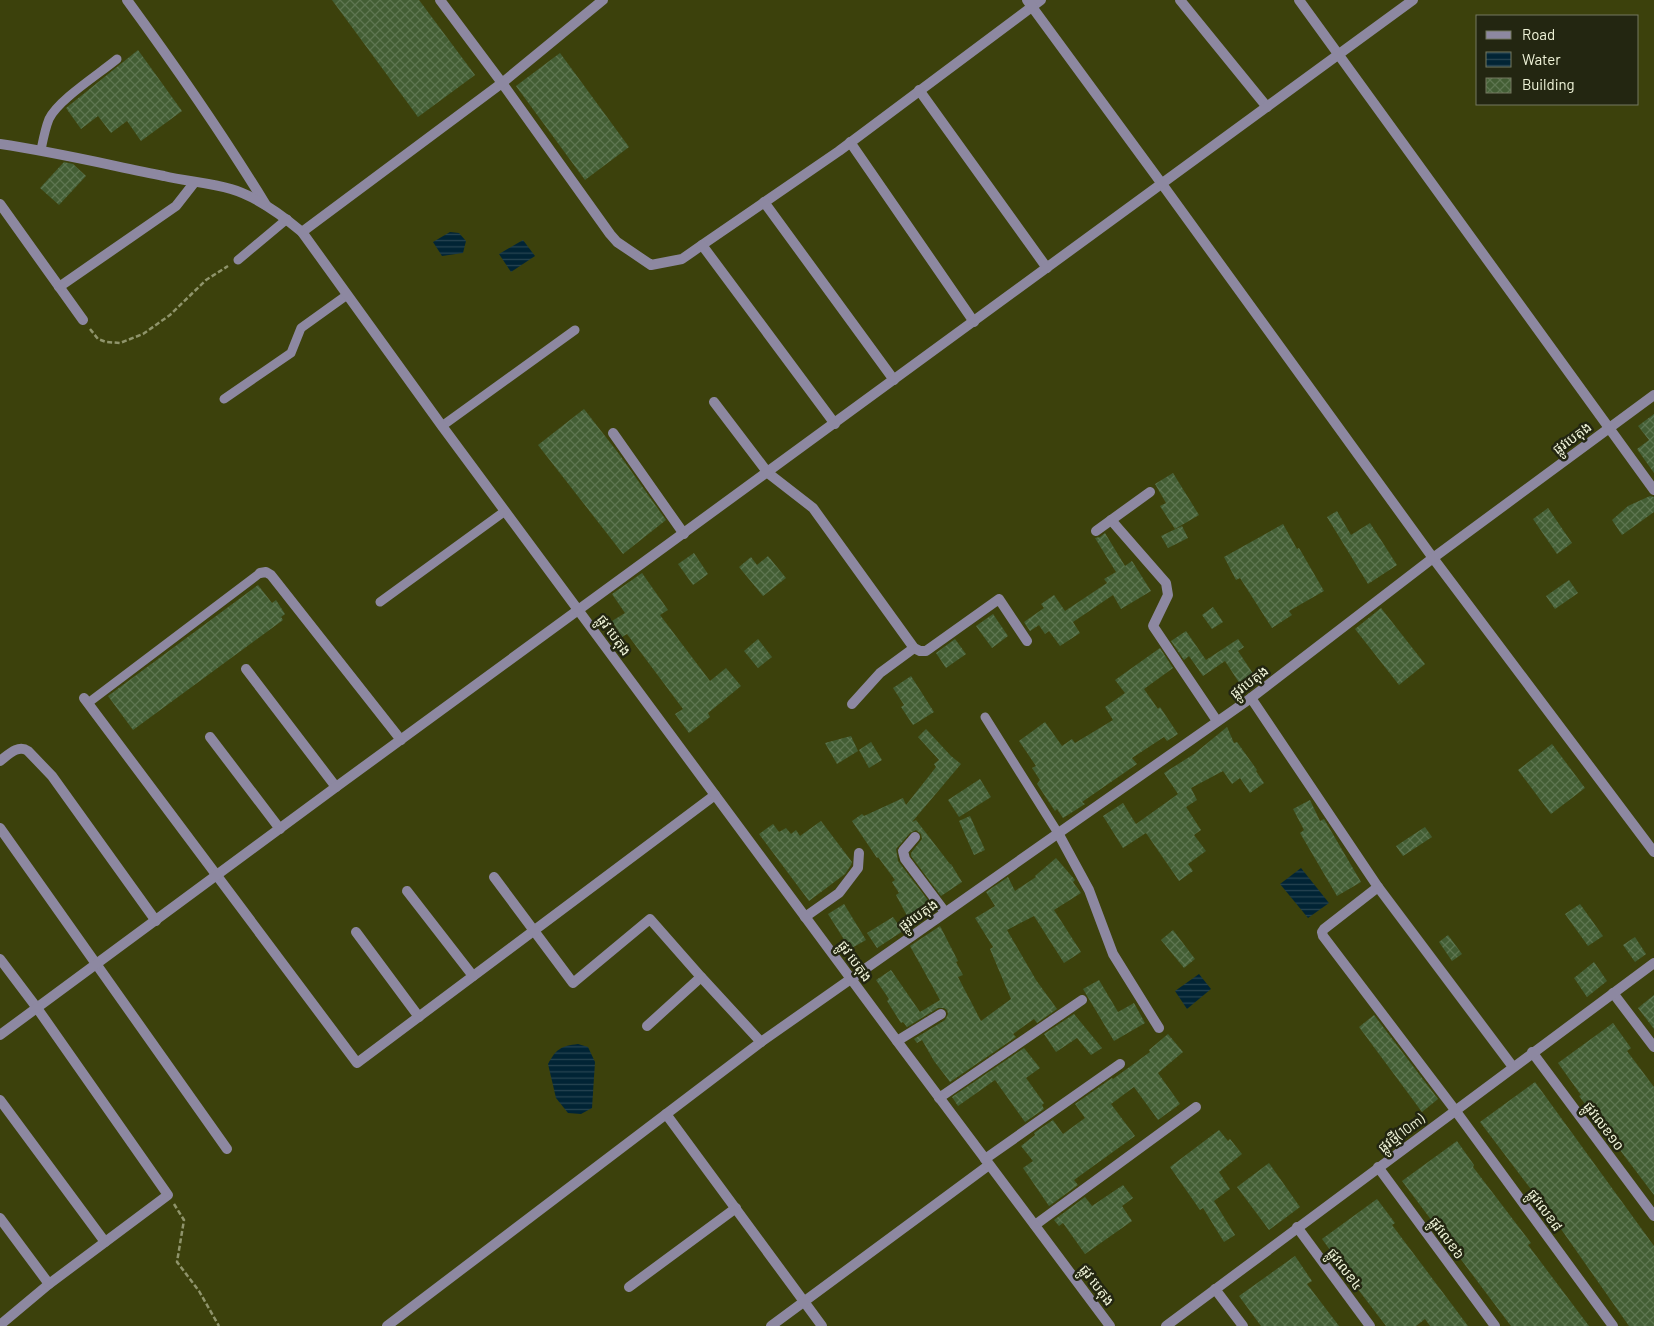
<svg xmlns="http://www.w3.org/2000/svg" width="1654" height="1326" font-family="Barlow,'Noto Sans Khmer',sans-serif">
<defs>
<pattern id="water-rules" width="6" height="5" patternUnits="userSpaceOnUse" patternTransform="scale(1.25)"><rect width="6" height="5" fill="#012435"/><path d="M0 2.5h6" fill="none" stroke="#264452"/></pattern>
<pattern id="building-cross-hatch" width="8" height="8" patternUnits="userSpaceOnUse" patternTransform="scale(1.25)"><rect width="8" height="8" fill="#435e34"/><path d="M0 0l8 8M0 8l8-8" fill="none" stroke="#5e7651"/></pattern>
</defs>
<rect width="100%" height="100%" fill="#3c410c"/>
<!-- water -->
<g fill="url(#water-rules)">
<polygon points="450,232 459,233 466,241 463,253 442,256 433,242"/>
<polygon points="523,240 535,256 511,272 499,254"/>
<polygon points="1301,868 1329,903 1308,918 1280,884"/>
<polygon points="1199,974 1211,989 1187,1009 1175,991"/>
<path d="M578,1044L588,1047L595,1062L592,1108L581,1114L568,1113L556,1098L548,1064C556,1049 561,1046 578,1044Z"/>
</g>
<!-- building -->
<g fill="url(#building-cross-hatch)">
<polygon points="332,0 419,0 475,75 418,117"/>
<polygon points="138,50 182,111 141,141 127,121 111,133 98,116 81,129 66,108"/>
<polygon points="560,53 629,147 585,180 516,86"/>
<polygon points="64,162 73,164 86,176 59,205 40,188"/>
<polygon points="584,409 619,454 666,520 623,554 538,445"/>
<polygon points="1654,414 1654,473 1637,449 1649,440 1638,426"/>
<polygon points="1173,473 1199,515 1175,529 1160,506 1166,503 1155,484"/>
<polygon points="1650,496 1654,497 1654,512 1622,535 1612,520 1628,506"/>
<polygon points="1548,508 1572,543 1557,554 1533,519"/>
<polygon points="1337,511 1351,535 1370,523 1397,565 1368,584 1327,517"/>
<polygon points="1283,524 1297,549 1299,548 1324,591 1289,611 1292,615 1272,628 1240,578 1236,580 1224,557"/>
<polygon points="1182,526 1188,538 1168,548 1161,536"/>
<polygon points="1105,533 1125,566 1132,561 1151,591 1121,609 1113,595 1073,622 1080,633 1060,646 1049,631 1045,634 1039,625 1030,631 1024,622 1044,608 1041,604 1054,595 1065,611 1107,583 1104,579 1116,572 1095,538 1100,537"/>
<polygon points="694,553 708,574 693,585 678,564"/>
<polygon points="768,556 786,578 763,596 739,567 751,557 757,565"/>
<polygon points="642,573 668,610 660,615 710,681 726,668 741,686 708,713 710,717 689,733 675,714 683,709 627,634 622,637 612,621 625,613 612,594"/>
<polygon points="1569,580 1578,593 1555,609 1546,596"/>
<polygon points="258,585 272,603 276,600 285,614 281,617 283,620 133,730 108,696"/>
<polygon points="1213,607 1223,622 1212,629 1202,615"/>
<polygon points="1381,608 1425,664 1399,685 1355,629"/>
<polygon points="993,614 1008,636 992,648 976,626"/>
<polygon points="1186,631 1206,660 1238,639 1244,647 1238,651 1254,675 1240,684 1225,661 1203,676 1189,656 1184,660 1171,641"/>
<polygon points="758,639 772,657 758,668 744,651"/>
<polygon points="955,639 966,654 946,668 936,653"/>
<polygon points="1160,648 1173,668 1144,689 1158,709 1160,707 1178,734 1167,741 1164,737 1132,758 1137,764 1082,802 1085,804 1063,818 1057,809 1055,811 1037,784 1040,780 1032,768 1036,766 1019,741 1045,722 1062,746 1072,739 1075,743 1113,720 1105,707 1125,693 1115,680"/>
<polygon points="911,676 934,712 913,725 901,707 904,705 893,688"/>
<polygon points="1227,727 1234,743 1237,742 1257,770 1256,771 1264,783 1250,793 1240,778 1232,784 1223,771 1191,788 1197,800 1186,807 1201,830 1194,835 1206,851 1188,864 1193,871 1179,881 1146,833 1123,848 1103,816 1123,803 1136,824 1178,794 1164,773 1194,754"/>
<polygon points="926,729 951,756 961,764 912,822 916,820 950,864 951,864 962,882 941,896 911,856 911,853 922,839 921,834 916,830 910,833 896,849 898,861 930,903 924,906 928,916 913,927 896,895 899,893 892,882 895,880 878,857 877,858 852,821 862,814 864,816 903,798 906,805 929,776 936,767 934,764 939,760 918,737"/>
<polygon points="851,736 858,751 837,764 825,743"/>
<polygon points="871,742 882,760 869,768 859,750"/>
<polygon points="1552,744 1585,788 1551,814 1518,770"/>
<polygon points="980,779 991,797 959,817 948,800"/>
<polygon points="1310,800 1320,821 1324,819 1361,882 1337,896 1300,833 1304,830 1293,809"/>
<polygon points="970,816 985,850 974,855 959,821"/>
<polygon points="821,821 852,862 851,865 845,874 809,901 759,834 773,824 779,832 786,828 791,834 796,830 800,836"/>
<polygon points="1425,827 1432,837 1403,856 1396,846"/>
<polygon points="1056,858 1075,880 1073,882 1081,893 1054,910 1081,952 1064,963 1034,916 1007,930 1036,980 1057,1009 1037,1023 1034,1019 1013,1034 1016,1037 950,1082 934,1061 922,1040 917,1043 914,1039 945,1020 948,1014 947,1010 944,1008 938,1008 907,1027 903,1022 901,1023 887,1001 889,999 876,980 891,970 920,1012 940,1000 910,946 940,926 958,961 956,962 963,975 958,977 981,1021 1011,999 990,949 993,947 975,918 995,906 986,892 1008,877 1015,891 1036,877 1035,876"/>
<polygon points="844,904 866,940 850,949 828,914"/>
<polygon points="1580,904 1603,936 1588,946 1565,914"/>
<polygon points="893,917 903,931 877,948 867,933"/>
<polygon points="1173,930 1195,959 1184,968 1161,940"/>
<polygon points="1448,935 1462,954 1452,961 1439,942"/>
<polygon points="1635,937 1646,954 1635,962 1623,945"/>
<polygon points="1594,962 1607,981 1587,997 1574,978"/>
<polygon points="1099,980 1118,1012 1134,1003 1145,1023 1114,1041 1083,989"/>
<polygon points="1654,995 1654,1029 1638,1008"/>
<polygon points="1074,1014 1102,1048 1091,1055 1077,1038 1056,1052 1044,1034"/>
<polygon points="1374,1015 1438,1099 1422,1112 1359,1027"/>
<polygon points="1613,1023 1631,1048 1627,1051 1654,1087 1654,1195 1579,1096 1581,1095 1558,1063"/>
<polygon points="1168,1034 1183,1052 1158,1073 1180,1104 1158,1120 1134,1087 1111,1104 1135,1136 1074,1180 1078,1185 1049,1206 1023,1168 1033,1161 1021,1146 1035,1135 1034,1133 1053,1120 1063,1134 1085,1118 1075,1104 1112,1078 1113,1079 1150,1052 1149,1050"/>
<polygon points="1024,1048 1040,1068 1026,1078 1044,1103 1042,1105 1044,1109 1025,1122 995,1080 958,1106 952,1097"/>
<polygon points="1535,1082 1654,1246 1654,1326 1629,1326 1561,1229 1480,1122"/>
<polygon points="1219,1130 1228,1141 1230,1139 1242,1154 1219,1172 1230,1189 1214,1201 1235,1235 1224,1242 1203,1208 1200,1210 1170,1167"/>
<polygon points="1457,1141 1474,1165 1473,1167 1531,1243 1528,1245 1589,1326 1511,1326 1402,1181"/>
<polygon points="1269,1163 1300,1207 1269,1230 1237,1187"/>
<polygon points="1123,1185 1133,1198 1122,1206 1132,1221 1085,1254 1063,1223 1059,1226 1054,1220 1085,1197 1092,1206"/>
<polygon points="1377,1199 1395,1223 1392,1225 1468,1326 1430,1326 1425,1319 1416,1326 1386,1326 1341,1267 1342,1266 1322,1239"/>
<polygon points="1295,1256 1312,1281 1307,1284 1339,1326 1261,1326 1239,1296"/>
</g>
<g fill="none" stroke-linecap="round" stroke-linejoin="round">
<!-- path -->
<g stroke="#8f946b" stroke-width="2.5" stroke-dasharray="5 2.5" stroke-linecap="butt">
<polyline points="90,329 98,339 106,342 120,343 143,334 170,315 206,280 228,266"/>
<polyline points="174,1204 184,1220 177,1262 199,1291 219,1326"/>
</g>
<!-- service -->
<g stroke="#8d88a1" stroke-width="9">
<path d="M41,150C43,140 45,129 49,119C58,100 99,74 117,59"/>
<polyline points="238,260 287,219"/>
<polyline points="224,399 291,353 301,328 347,295"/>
<polyline points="442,426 575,330"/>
<polyline points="380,602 505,511"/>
<polyline points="88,703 260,573"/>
<polyline points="985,717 1058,833"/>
</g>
<!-- minor -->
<g stroke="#8d88a1" stroke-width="10">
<path d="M127,0C176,67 223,135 266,205"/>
<polyline points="440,0 502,83 610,234 617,242 651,265 682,259 702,245 839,151 1041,0"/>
<polyline points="1027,0 1162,184 1433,558 1654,852"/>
<polyline points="1180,0 1267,107"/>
<polyline points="1299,0 1654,490"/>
<polyline points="919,90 1047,268"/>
<polyline points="850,142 974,322"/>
<polyline points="764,202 894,380"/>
<polyline points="0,204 83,320"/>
<polyline points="302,232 502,83 603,0"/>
<polyline points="702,245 835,424"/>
<polyline points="59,287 176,206 194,183"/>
<polyline points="714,402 768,473 813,508 914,648 920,651 926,651 999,599 1027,641"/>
<polyline points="613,433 684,534"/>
<polyline points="1111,520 1166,583 1168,595 1153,626 1217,721"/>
<polyline points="1096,531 1150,492"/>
<polyline points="260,573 266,572 271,575 401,740"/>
<polyline points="246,669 336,787"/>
<polyline points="84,698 357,1063 715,795"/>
<polyline points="1251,698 1378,887 1324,929 1322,932 1323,936 1455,1110 1613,1326"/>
<polyline points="852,704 880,673 914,648"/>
<polyline points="210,737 280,829"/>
<path d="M0,761C8,755 18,744 28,751L52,776L156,921"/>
<polyline points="0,828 227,1149"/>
<polyline points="1058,833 1089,890 1113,954 1159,1028"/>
<polyline points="915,837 903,851 905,859 945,912"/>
<polyline points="494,877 573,983 650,919 701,977 761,1042"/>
<polyline points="1378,887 1513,1067"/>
<polyline points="407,891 473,976"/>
<polyline points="805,917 839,893 858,868 859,853"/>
<polyline points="356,932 419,1017"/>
<polyline points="0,959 37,1008 168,1195 49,1284 0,1325"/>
<polyline points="1613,993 1654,1047"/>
<polyline points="647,1026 701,977"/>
<polyline points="0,1035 336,787 1413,0"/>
<polyline points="897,1041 941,1014"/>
<polyline points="1532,1052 1654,1216"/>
<polyline points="939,1098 1082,1000"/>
<polyline points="0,1100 105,1242"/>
<polyline points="666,1114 822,1326"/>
<polyline points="985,1159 1120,1064"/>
<polyline points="1378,1167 1495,1326"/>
<polyline points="0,1218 49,1284"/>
<polyline points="1035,1225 1196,1107"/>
<polyline points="1297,1227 1370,1326"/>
<polyline points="629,1287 736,1208"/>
<polyline points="1215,1289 1243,1326"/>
<polyline points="387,1326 761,1042 1251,698 1433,558 1654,395"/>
<polyline points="771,1326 989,1165"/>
<polyline points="1166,1326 1654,963"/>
</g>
<!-- tertiary -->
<path stroke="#8d88a1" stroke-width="10" d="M0,144C55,152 109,165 164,176C185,181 211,183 231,189C255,196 283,216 302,232L442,426L897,1041L1110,1326"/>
</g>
<g text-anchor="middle" stroke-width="5" stroke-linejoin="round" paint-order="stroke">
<!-- street labels -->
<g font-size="14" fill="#eff3d8" stroke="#232611">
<text transform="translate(1572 438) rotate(-36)" y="5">ផ្លូវបេតុង</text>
<text transform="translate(614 635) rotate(54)" y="5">ផ្លូវ បេតុង</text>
<text transform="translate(1249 682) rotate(-37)" y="5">ផ្លូវបេតុង</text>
<text transform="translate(918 915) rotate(-35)" y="5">ផ្លូវបេតុង</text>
<text transform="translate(855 961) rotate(54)" y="5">ផ្លូវ បេតុង</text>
<text transform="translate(1604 1126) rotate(53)" y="5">ផ្លូវលេខ១០</text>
<text transform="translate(1401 1133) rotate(-37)" y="5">ផ្លូវថ្មី(10m)</text>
<text transform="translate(1545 1210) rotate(54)" y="5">ផ្លូវលេខ៨</text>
<text transform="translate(1447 1238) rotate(54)" y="5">ផ្លូវលេខ៦</text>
<text transform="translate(1345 1269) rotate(53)" y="5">ផ្លូវលេខ៤</text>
<text transform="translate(1097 1285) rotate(53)" y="5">ផ្លូវ បេតុង</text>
</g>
</g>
<!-- legend -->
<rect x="1476" y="15" width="162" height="90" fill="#232611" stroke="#757861"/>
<rect x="1486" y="31" width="25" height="8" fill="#8d88a1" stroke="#757861"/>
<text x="1522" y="40" font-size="15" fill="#eff3d8">Road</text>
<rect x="1486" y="52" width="25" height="15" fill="url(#water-rules)" stroke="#757861"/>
<text x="1522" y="65" font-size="15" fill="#eff3d8">Water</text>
<rect x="1486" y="78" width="25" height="15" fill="url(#building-cross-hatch)" stroke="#757861"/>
<text x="1522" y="90" font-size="15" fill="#eff3d8">Building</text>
</svg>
